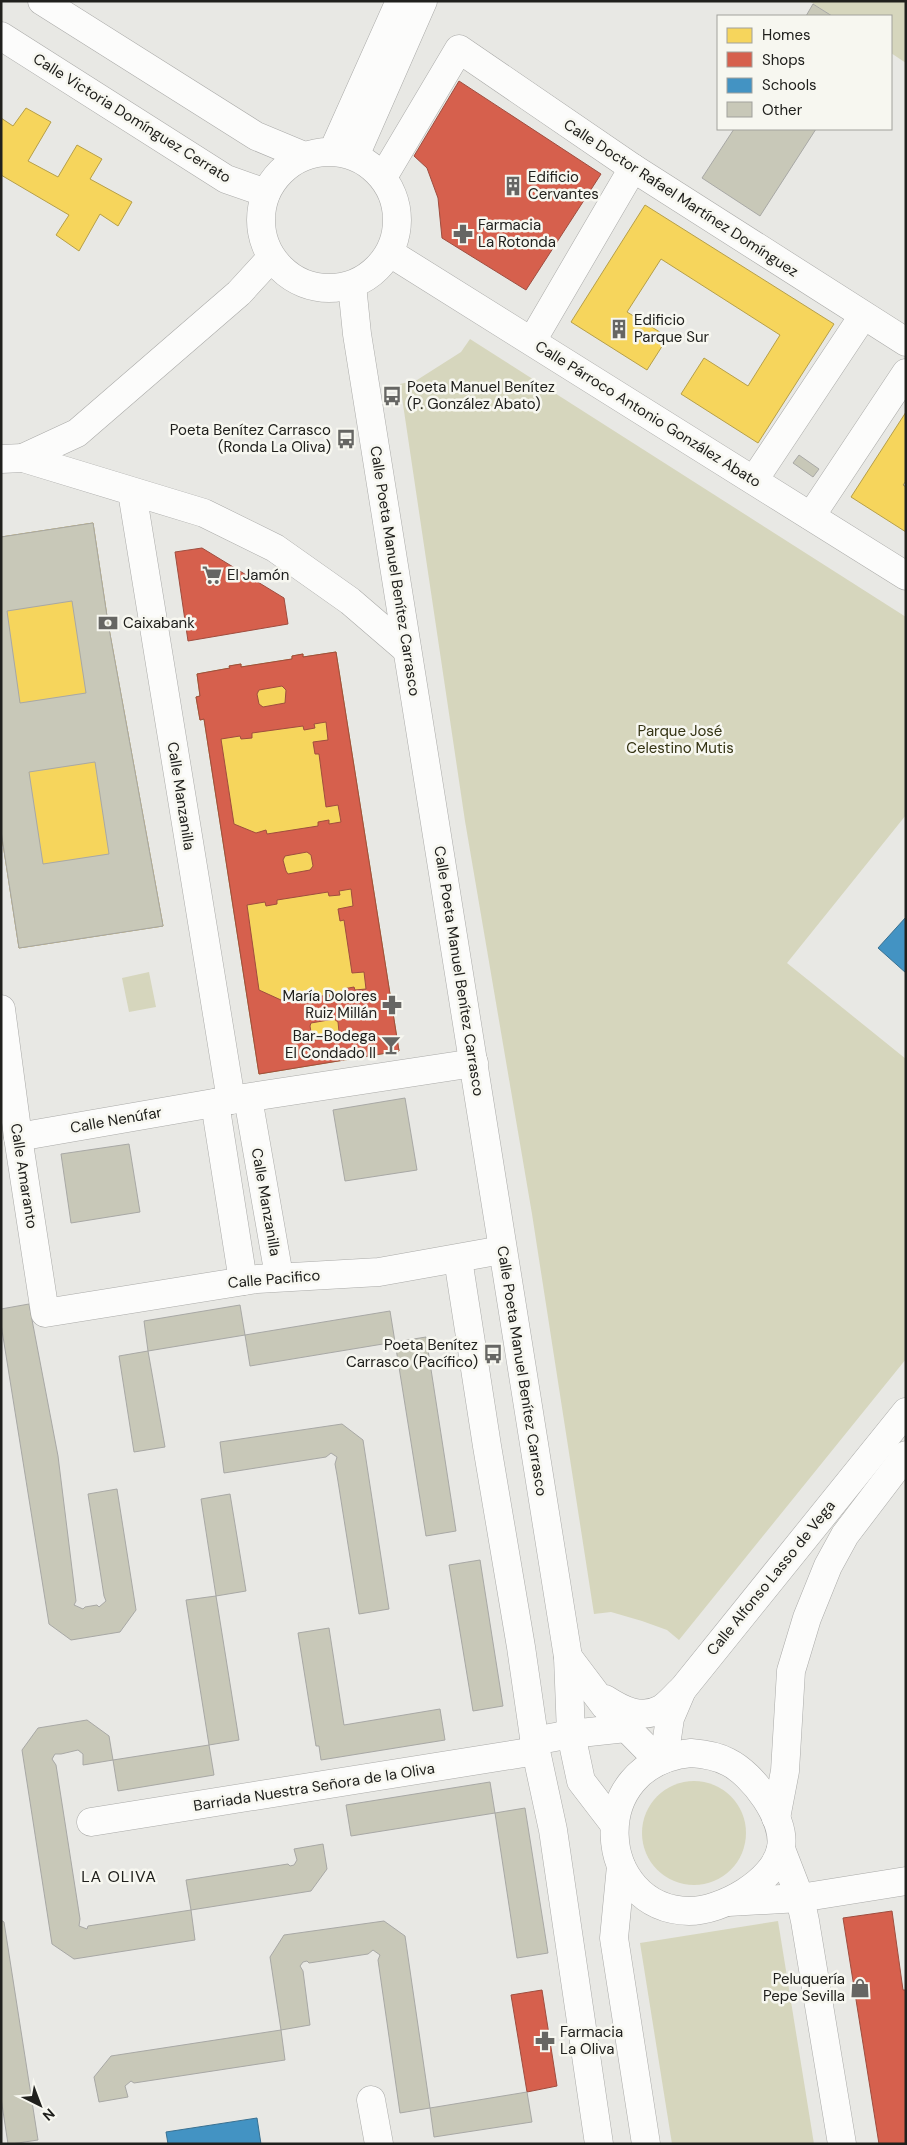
<svg xmlns="http://www.w3.org/2000/svg" width="907" height="2145" font-family="'DM Sans',sans-serif">
<rect width="100%" height="100%" fill="#e8e8e4"/>
<!-- green -->
<g fill="#d6d6bd">
<polygon points="809,1 906,1 906,63 891,53 891,16 832,16"/>
<polygon points="470,339 906,617 906,815 787,963 906,1059 906,1359 679,1640 667,1630 642,1621 611,1612 594,1614 532,1214 465,821 400,384 417,380 461,352"/>
<polygon points="149,972 156,1007 129,1012 122,978"/>
<circle cx="694" cy="1833" r="52"/>
<polygon points="778,1921 814,2144 672,2144 640,1943"/>
</g>
<!-- homes -->
<g fill="#f6d55c" stroke="#b69f49">
<polygon points="26,108 51,122 28,161 58,177 77,145 102,159 90,179 132,202 118,226 100,214 79,251 56,235 69,215 1,175 1,118 13,126"/>
<polygon points="645,205 834,324 758,443 681,394 704,358 748,386 780,335 661,259 627,312 668,337 647,370 571,322"/>
<polygon points="906,412 906,481 903,485 906,487 906,532 851,497"/>
<polygon points="93,523 108,623 163,926 19,948 1,831 1,537"/>
<polygon points="336,652 399,1051 259,1074 204,719 200,720 196,697 200,696 197,674 230,668 229,666 241,664 241,667 292,659 292,656 303,654 303,657"/>
</g>
<!-- shops -->
<g fill="#d6604d" stroke="#9f4d3f" fill-rule="evenodd">
<polygon points="459,81 601,174 526,290 442,238 438,198 427,168 414,156"/>
<polygon points="202,548 284,598 288,624 188,641 175,552"/>
<path d="M336,652L399,1051L259,1074L204,719L200,720L196,697L200,696L197,674L230,668L229,666L241,664V667L292,659V656L303,654V657ZM282,686L286,690L285,703L263,707L259,704L257,694L259,690ZM326,722L328,740L313,742L315,754H319L326,807L338,805L341,822L329,824V820L318,822V826L267,834L266,830L256,833L234,824L221,739L240,736L241,739L252,738V733L303,726L304,730L315,728L314,724ZM307,852L311,855L313,866L310,870L288,874L286,871L283,860L285,856ZM351,889L353,906L338,909L340,921L344,920L352,973L364,972L366,989L355,990L354,987L343,989L344,993L293,1000L291,997L281,1000L259,990L247,905L265,902L266,906L277,904V900L328,892L329,896L340,895L339,891ZM334,1019L338,1022L339,1032L337,1037L315,1040L312,1038L310,1026L311,1023Z"/>
<polygon points="892,1911 903,1990 906,1990 906,2144 879,2144 843,1918"/>
<polygon points="542,1990 557,2086 527,2092 511,1995"/>
</g>
<!-- schools -->
<g fill="#4393c3" stroke="#387091">
<polygon points="906,917 906,973 878,948"/>
<polygon points="257,2118 261,2144 168,2144 166,2132"/>
</g>
<!-- building -->
<g fill="#c8c8b8" stroke="#a8a8a5" fill-rule="evenodd">
<polygon points="813,4 832,16 806,16"/>
<polygon points="734,129 816,129 760,216 702,178"/>
<polygon points="799,455 819,469 813,477 793,463"/>
<path d="M93,523L108,623L163,926L19,948L1,831V537ZM72,601L86,693L20,703L7,611ZM95,762L109,854L43,864L29,772Z"/>
<polygon points="405,1098 417,1170 345,1181 333,1110"/>
<polygon points="129,1144 140,1212 71,1223 61,1154"/>
<polygon points="29,1304 58,1456 76,1601 74,1605 83,1609 85,1607 97,1605 99,1607 106,1601 104,1596 88,1494 117,1489 136,1610 120,1632 71,1640 49,1624 1,1324 1,1309"/>
<polygon points="240,1305 245,1335 148,1351 144,1321"/>
<polygon points="390,1311 395,1342 250,1366 245,1335"/>
<polygon points="426,1337 456,1531 426,1536 395,1342"/>
<polygon points="148,1351 165,1447 134,1452 119,1356"/>
<polygon points="342,1424 363,1440 389,1609 359,1614 337,1475 335,1464 337,1457 331,1453 326,1457 224,1473 220,1442"/>
<polygon points="230,1494 246,1591 216,1596 201,1499"/>
<polygon points="480,1560 503,1706 473,1711 449,1565"/>
<polygon points="216,1596 239,1740 209,1745 186,1600"/>
<polygon points="329,1628 344,1725 440,1709 445,1740 321,1760 319,1746 316,1746 298,1633"/>
<polygon points="87,1720 109,1736 113,1760 83,1765 83,1754 78,1750 61,1754 55,1754 52,1759 56,1765 80,1919 79,1926 87,1929 88,1926 191,1910 195,1940 74,1959 52,1944 22,1750 38,1728"/>
<polygon points="209,1745 214,1775 118,1791 113,1760"/>
<polygon points="490,1782 495,1813 351,1836 346,1805"/>
<polygon points="525,1808 548,1953 517,1958 495,1813"/>
<polygon points="323,1844 327,1869 311,1891 191,1910 186,1880 288,1864 290,1866 294,1865 297,1860 294,1849"/>
<polygon points="1,1920 4,1922 38,2140 11,2144 8,2144 1,2098"/>
<polygon points="384,1921 405,1936 430,2108 400,2113 378,1960 380,1955 373,1950 368,1954 309,1963 307,1961 303,1962 300,1966 303,1971 310,2025 281,2030 270,1957 284,1935"/>
<polygon points="281,2030 285,2060 134,2083 131,2081 125,2086 128,2097 99,2102 94,2077 111,2056"/>
<polygon points="527,2092 532,2122 434,2137 430,2108"/>
</g>
<g fill="none" stroke-linecap="round" stroke-linejoin="round">
<defs>
<g id="minor">
<polyline points="42,1 256,136 304,156"/>
<polyline points="1,36 226,179 266,193"/>
<polyline points="383,177 459,49 633,168 906,342"/>
<polyline points="390,253 906,576"/>
<polyline points="532,341 633,168"/>
<polyline points="23,458 77,433 239,293 271,258"/>
<polyline points="1,459 23,458 204,513 275,548 350,601 407,650"/>
<polyline points="754,480 863,316"/>
<polyline points="132,492 231,1100"/>
<polyline points="811,516 906,373"/>
<polyline points="1,1009 18,1137 45,1313 257,1279 379,1272 502,1250"/>
<polyline points="248,1098 279,1276"/>
<polyline points="215,1103 243,1281"/>
<polyline points="18,1137 231,1100 474,1063"/>
<polyline points="458,1259 487,1446 521,1647 536,1751 553,1830 599,2144"/>
<polyline points="534,1741 571,1734 626,1728"/>
<polyline points="91,1822 536,1751"/>
<polyline points="728,1902 800,1898 906,1881"/>
<polyline points="371,2100 379,2144"/>
</g>
<g id="major">
<polyline points="333,151 400,1"/>
<circle cx="329" cy="220" r="68"/>
<polyline points="355,156 423,1"/>
<polyline points="352,285 357,334 568,1657 571,1734 581,1781 614,1824"/>
<polyline points="568,1657 605,1706 659,1761"/>
<path d="M605,1699C622,1710 641,1720 661,1709C669,1704 675,1696 682,1690"/>
<path d="M691,1753C704,1754 717,1756 728,1762C753,1774 786,1819 781,1848C775,1882 721,1911 689,1911C595,1909 584,1763 691,1753Z"/>
<polyline points="664,1759 670,1718 682,1690 906,1412"/>
<polyline points="776,1818 785,1771 791,1671 807,1618 828,1566 845,1535 906,1455"/>
<polyline points="781,1849 800,1898 805,1921 842,2144"/>
<polyline points="621,1866 614,1938 646,2144"/>
</g>
</defs>
<!-- minor casing -->
<use href="#minor" stroke="#aaaaa8" stroke-width="29"/>
<!-- major casing -->
<use href="#major" stroke="#aaaaa8" stroke-width="29"/>
<!-- minor -->
<use href="#minor" stroke="#fcfcfb" stroke-width="28"/>
<!-- major -->
<use href="#major" stroke="#fcfcfb" stroke-width="28"/>
</g>
<!-- icons -->
<defs>
<symbol id="building-bare" viewBox="-9 -9 18 18"><path d="M-4-6H4V6H1V3H-1V6H-4ZM-2.5-4.3h1.7v1.8h-1.7ZM.8-4.3h1.7v1.8H.8ZM-2.5-1h1.7V.8h-1.7ZM.8-1h1.7V.8H.8Z" fill="#666663" stroke="#f7f7f0" stroke-width="2.5" paint-order="stroke"/></symbol>
<symbol id="pharmacy-bare" viewBox="-9 -9 18 18"><path d="M-2-6h4v4h4v4h-4v4h-4v-4h-4v-4h4Z" fill="#666663" stroke="#f7f7f0" stroke-width="2.5" paint-order="stroke"/></symbol>
<symbol id="bus-bare" viewBox="-9 -9 18 18"><path d="M-5-6H5V4H4V6H2V4H-2V6H-4V4H-5ZM-3.5-4V0h7V-4ZM-3.5 1.2v1.5H-2V1.2ZM2 1.2v1.5H3.5V1.2Z" fill="#666663" stroke="#f7f7f0" stroke-width="2.5" paint-order="stroke"/></symbol>
<symbol id="supermarket-bare" viewBox="-9 -9 18 18"><path d="M-6-5.5h2.5l.6 2H6L4.5 2H-2.5L-4.4-4H-6ZM-1.5 3.2a1.3 1.3 0 1 0 .1 0ZM3 3.2a1.3 1.3 0 1 0 .1 0Z" fill="#666663" stroke="#f7f7f0" stroke-width="2.5" paint-order="stroke"/></symbol>
<symbol id="bank-bare" viewBox="-9 -9 18 18"><path d="M-6-4H6V4H-6ZM0-2.3a2.3 2.3 0 1 0 0 4.6a2.3 2.3 0 1 0 0-4.6Z" fill="#666663" stroke="#f7f7f0" stroke-width="2.5" paint-order="stroke"/></symbol>
<symbol id="bar-bare" viewBox="-9 -9 18 18"><path d="M-6-5H6L.8 .8V4.5H3.5V6h-7V4.5H-.8V.8Z" fill="#666663" stroke="#f7f7f0" stroke-width="2.5" paint-order="stroke"/></symbol>
<symbol id="shop-bare" viewBox="-9 -9 18 18"><path d="M-5-2.5h2.3a2.7 3.5 0 0 1 5.4 0H5L5.5 6h-11ZM-1.5-2.5h3a1.5 2.3 0 0 0-3 0Z" fill="#666663" stroke="#f7f7f0" stroke-width="2.5" paint-order="stroke"/></symbol>
</defs>
<g fill-rule="evenodd">
<use href="#building-bare" x="499" y="172" width="28" height="28"/>
<use href="#pharmacy-bare" x="449" y="220" width="28" height="28"/>
<use href="#building-bare" x="605" y="315" width="28" height="28"/>
<use href="#bus-bare" x="378" y="382" width="28" height="28"/>
<use href="#bus-bare" x="332" y="425" width="28" height="28"/>
<use href="#supermarket-bare" x="198" y="561" width="28" height="28"/>
<use href="#bank-bare" x="94" y="609" width="28" height="28"/>
<use href="#pharmacy-bare" x="378" y="991" width="28" height="28"/>
<use href="#bar-bare" x="377" y="1031" width="28" height="28"/>
<use href="#bus-bare" x="479" y="1340" width="28" height="28"/>
<use href="#shop-bare" x="846" y="1974" width="28" height="28"/>
<use href="#pharmacy-bare" x="531" y="2027" width="28" height="28"/>
</g>
<g text-anchor="middle" stroke-width="5" stroke-linejoin="round" paint-order="stroke">
<!-- street labels -->
<g font-size="15" fill="#20201d" stroke="#f7f7f0">
<text transform="translate(132 118) rotate(32)" y="5">Calle Victoria Domínguez Cerrato</text>
<text transform="translate(681 198) rotate(33)" y="5">Calle Doctor Rafael Martínez Domínguez</text>
<text transform="translate(648 414) rotate(32)" y="5">Calle Párroco Antonio González Abato</text>
<text transform="translate(395 571) rotate(81)" y="5">Calle Poeta Manuel Benítez Carrasco</text>
<text transform="translate(181 796) rotate(81)" y="5">Calle Manzanilla</text>
<text transform="translate(459 971) rotate(81)" y="5">Calle Poeta Manuel Benítez Carrasco</text>
<text transform="translate(116 1120) rotate(-10)" y="5">Calle Nenúfar</text>
<text transform="translate(24 1176) rotate(81)" y="5">Calle Amaranto</text>
<text transform="translate(266 1202) rotate(80)" y="5">Calle Manzanilla</text>
<text transform="translate(274 1279) rotate(-5)" y="5">Calle Pacifico</text>
<text transform="translate(522 1371) rotate(81)" y="5">Calle Poeta Manuel Benítez Carrasco</text>
<text transform="translate(771 1578) rotate(-51)" y="5">Calle Alfonso Lasso de Vega</text>
<text transform="translate(314 1787) rotate(-9)" y="5">Barriada Nuestra Señora de la Oliva</text>
</g>
<!-- poi labels -->
<g font-size="15" fill="#20201d" stroke="#f7f7f0" text-anchor="start">
<text x="528" y="182">Edificio<tspan x="528" dy="17">Cervantes</tspan></text>
<text x="478" y="230">Farmacia<tspan x="478" dy="17">La Rotonda</tspan></text>
<text x="634" y="325">Edificio<tspan x="634" dy="17">Parque Sur</tspan></text>
<text x="407" y="392">Poeta Manuel Benítez<tspan x="407" dy="17">(P. González Abato)</tspan></text>
<text x="331" y="435" text-anchor="end">Poeta Benítez Carrasco<tspan x="331" dy="17">(Ronda La Oliva)</tspan></text>
<text x="227" y="580">El Jamón</text>
<text x="123" y="628">Caixabank</text>
<text x="377" y="1001" text-anchor="end">María Dolores<tspan x="377" dy="17">Ruiz Millán</tspan></text>
<text x="376" y="1041" text-anchor="end">Bar-Bodega<tspan x="376" dy="17">El Condado II</tspan></text>
<text x="478" y="1350" text-anchor="end">Poeta Benítez<tspan x="478" dy="17">Carrasco (Pacífico)</tspan></text>
<text x="845" y="1984" text-anchor="end">Peluquería<tspan x="845" dy="17">Pepe Sevilla</tspan></text>
<text x="560" y="2037">Farmacia<tspan x="560" dy="17">La Oliva</tspan></text>
</g>
<!-- park labels -->
<g font-size="15" fill="#343313" stroke="#f7f7f0">
<text x="680" y="736">Parque José<tspan x="680" dy="17">Celestino Mutis</tspan></text>
</g>
<!-- neighbourhood labels -->
<g font-size="16" letter-spacing="1" fill="#20201d" stroke="#f7f7f0">
<text x="119" y="1882">LA OLIVA</text>
</g>
</g>
<!-- border -->
<rect width="907" height="2145" fill="none" stroke="#20201d" stroke-width="5"/>
<!-- legend -->
<rect x="717" y="15" width="175" height="115" fill="#f7f7f0" stroke="#a1a19c"/>
<rect x="727" y="28" width="25" height="15" fill="#f6d55c" stroke="#a1a19c"/>
<text x="762" y="40" font-size="15" fill="#20201d">Homes</text>
<rect x="727" y="52" width="25" height="15" fill="#d6604d" stroke="#a1a19c"/>
<text x="762" y="65" font-size="15" fill="#20201d">Shops</text>
<rect x="727" y="78" width="25" height="15" fill="#4393c3" stroke="#a1a19c"/>
<text x="762" y="90" font-size="15" fill="#20201d">Schools</text>
<rect x="727" y="102" width="25" height="15" fill="#c8c8b8" stroke="#a1a19c"/>
<text x="762" y="115" font-size="15" fill="#20201d">Other</text>
<!-- north arrow -->
<g transform="translate(40 2105) rotate(138)" stroke="#f7f7f0" stroke-width="4" paint-order="stroke">
<path d="M0-4L9 19L0 12L-9 19Z" fill="#20201d"/>
<text y="-8" font-size="14" font-weight="bold" text-anchor="middle" fill="#20201d">N</text>
</g>
</svg>
